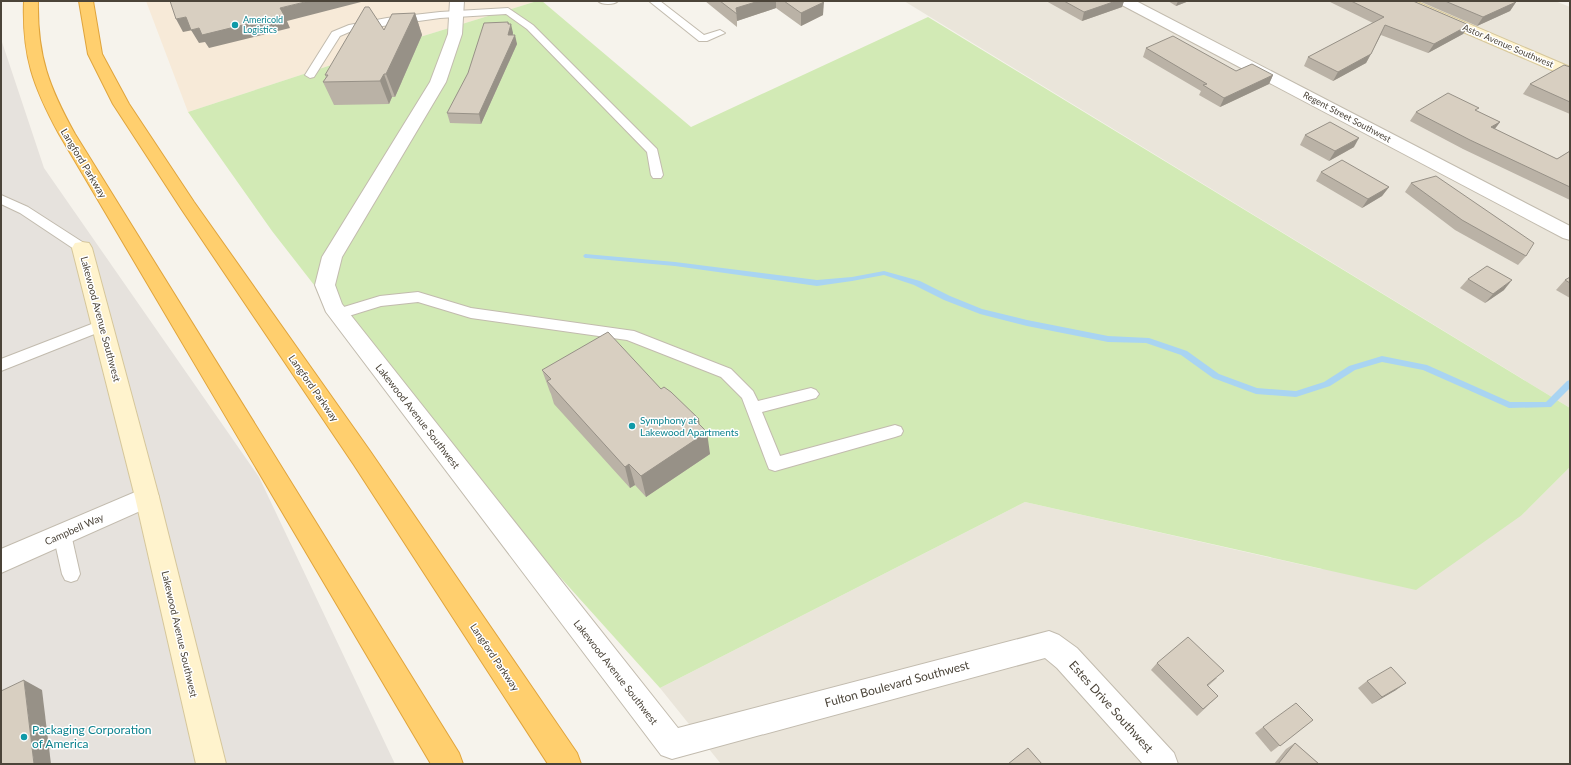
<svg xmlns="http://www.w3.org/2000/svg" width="1571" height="765" font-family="Lato,sans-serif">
<rect width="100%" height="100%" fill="#f6f3ec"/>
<!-- residential -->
<g fill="#eae5da">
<polygon points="904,1 1555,1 1570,7 1570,408"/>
<polygon points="1570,467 1570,764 721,764 660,688 1025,502 1321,569 1522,515"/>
</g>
<!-- commercial -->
<polygon fill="#f7ead8" points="146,1 537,1 368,53 188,112"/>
<!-- industrial -->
<polygon fill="#e6e2dd" points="1,39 44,168 259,477 395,764 1,764"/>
<!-- green -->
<polygon fill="#d2eab5" points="537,1 542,1 691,127 928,17 1570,408 1570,467 1522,515 1416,590 1025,502 660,688 424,426 272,231 188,112 368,53"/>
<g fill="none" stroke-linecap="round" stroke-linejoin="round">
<!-- stream -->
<polygon fill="#a9d4f2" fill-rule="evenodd" points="585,254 675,262 817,280 852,277 884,271 920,281 950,296 982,309 1027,320 1108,336 1149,338 1187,351 1219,374 1257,388 1296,391 1324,382 1349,366 1382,356 1427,365 1510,402 1546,402 1567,381 1570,380 1570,388 1551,407 1509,408 1423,370 1382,362 1355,370 1330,386 1296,397 1256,394 1213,378 1181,355 1146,343 1108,342 1027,326 980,314 944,300 914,285 884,275 852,281 817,286 675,266 587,258 585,258 583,256"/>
<defs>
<g id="lane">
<path d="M598,1H618C614,5 602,5 598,1Z"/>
<polygon points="649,1 660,1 704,35 720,30 725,33 707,41 699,41"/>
<polygon points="508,8 533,25 657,149 663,175 661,178 653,178 651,175 647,152 527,29 506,14 440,18 354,30 340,36 314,77 310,78 305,75 332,32 349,25 387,18 440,12"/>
<polygon points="1,195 28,207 87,245 89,248 87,251 77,251 20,213 1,204"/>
<polygon points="418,292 471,308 634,331 731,369 753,391 758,401 811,388 816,390 819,394 816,398 762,412 780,456 895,425 901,427 903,431 901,435 895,437 775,471 769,469 767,464 742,398 721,377 627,340 471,318 418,302 381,306 339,319 334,318 332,314 334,310 380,296"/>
<polygon points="102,320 107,321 109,325 107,329 1,371 1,359"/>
<polygon points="62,526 68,529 71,534 80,574 77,580 71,582 65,580 62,574 53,534 56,529"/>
</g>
<g id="street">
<polygon points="450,1 464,1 462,34 446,82 342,257 335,285 342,304 678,728 1049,631 1059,635 1077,648 1174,753 1178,764 1143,764 1057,668 1045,658 672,759 661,755 326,312 315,285 322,257 430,82 448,34"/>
<polygon points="1118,1 1136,1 1570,226 1570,240 1563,238 1120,4"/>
<polygon points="147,487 156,490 159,497 156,504 1,573 1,549"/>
</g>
<g id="secondary">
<polygon points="1396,1 1415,1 1570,67 1570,78 1398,4"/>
<polygon points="82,242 89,243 92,248 159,497 226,764 196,764 135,497 72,248 75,243"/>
</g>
<g id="highway">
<path d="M24,1H38C37,56 49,87 75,134L459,753L463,764H431L59,134C33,86 22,56 24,1Z"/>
<polygon points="79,1 93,1 102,54 129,104 194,202 370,451 577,753 581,764 548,764 354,465 182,210 113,104 88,54"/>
</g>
</defs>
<!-- lane casing -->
<use href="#lane" stroke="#c2bbae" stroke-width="2"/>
<!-- street casing -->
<use href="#street" stroke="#c2bbae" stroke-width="2"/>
<!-- secondary casing -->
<use href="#secondary" stroke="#d6c79b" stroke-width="2"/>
<!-- highway casing -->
<use href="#highway" stroke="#e0a43c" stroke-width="2"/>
<!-- lane -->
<use href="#lane" fill="#fff" fill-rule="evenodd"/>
<!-- street -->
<use href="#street" fill="#fff" fill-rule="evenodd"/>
<!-- secondary -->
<use href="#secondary" fill="#fff3cd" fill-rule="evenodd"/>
<!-- highway -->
<use href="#highway" fill="#ffcf6e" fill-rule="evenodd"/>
</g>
<!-- wall -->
<g fill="#bab2a6">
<polygon points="705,1 823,1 823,15 801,26 776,8 737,21 737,27"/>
<polygon points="1046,1 1124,1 1122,7 1082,21"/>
<polygon points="1168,1 1189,1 1176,6"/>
<polygon points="1328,1 1413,1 1469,25 1463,34 1428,53 1381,35 1366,63 1333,81 1304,66 1308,57 1373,23"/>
<polygon points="1419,1 1513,1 1516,2 1510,11 1477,26"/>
<polygon points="415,13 422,35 395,97 392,97 389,104 334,105 323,82 326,77 325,75 384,30"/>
<polygon points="508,22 513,33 513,35 517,44 481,124 450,123 447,113"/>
<polygon points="1146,48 1236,71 1273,75 1269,84 1220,107 1199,95 1201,91 1143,57"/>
<polygon points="1570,67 1570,114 1523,94 1530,84"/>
<polygon points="1477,111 1500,122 1495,129 1557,159 1570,151 1570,200 1463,149 1410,121 1416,112"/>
<polygon points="1305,135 1354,147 1329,161 1300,145"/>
<polygon points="1321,172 1389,187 1382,196 1362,208 1316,181"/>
<polygon points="1411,183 1526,256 1518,265 1455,230 1405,192"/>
<polygon points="1570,277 1570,298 1556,290 1565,280"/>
<polygon points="1468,279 1504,290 1485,303 1460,288"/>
<polygon points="542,370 661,389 700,425 710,454 646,497 635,485 630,488 554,404 551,394 550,392"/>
<polygon points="1157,663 1217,678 1208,686 1218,696 1197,716 1151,670"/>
<polygon points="1367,681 1396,690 1372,704 1358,688"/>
<polygon points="1313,720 1271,752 1255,733 1263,727"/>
<polygon points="1295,743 1319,764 1274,764 1286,749"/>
</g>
<!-- shaded-wall -->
<g fill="#979187">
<polygon points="309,1 360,1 361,2 287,21 290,28 209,48 205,42 199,43 191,30"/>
<polygon points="759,1 776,1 776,8 737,21 736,8"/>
<polygon points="1116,1 1124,1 1122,7 1082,21 1084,12"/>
<polygon points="1178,1 1189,1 1176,6"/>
<polygon points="824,2 823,15 801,26 801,13"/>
<polygon points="1516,2 1510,11 1477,26 1483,17"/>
<polygon points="415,13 422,35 395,97 386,74"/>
<polygon points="186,17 193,30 183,32 176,19"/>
<polygon points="508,22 510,29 511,24 513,33 510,44 508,35"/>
<polygon points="1469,25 1463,34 1428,53 1434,44"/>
<polygon points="515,35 517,44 481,124 479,114"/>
<polygon points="1371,54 1366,63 1333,81 1338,72"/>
<polygon points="384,74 392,97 389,104 380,81"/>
<polygon points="1273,75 1269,84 1220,107 1224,98"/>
<polygon points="1500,122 1493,131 1491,127"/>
<polygon points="1359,138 1354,147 1329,161 1335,151"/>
<polygon points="1389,187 1382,196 1362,208 1368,199"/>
<polygon points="1512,280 1504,290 1485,303 1493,294"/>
<polygon points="699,419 701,436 707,432 710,454 646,497 641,476 696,421"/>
<polygon points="629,464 635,485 630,488 625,467"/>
<polygon points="24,680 42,690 51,764 34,764"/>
<polygon points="1406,683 1396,690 1372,704 1382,697"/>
</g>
<!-- building -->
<g fill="#d8cfc1" stroke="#979187">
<polygon points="170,1 309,1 280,8 284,15 202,35 199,28 191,30 186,17 176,19"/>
<polygon points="720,1 759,1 736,8 737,14"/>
<polygon points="784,1 823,1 824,2 801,13"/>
<polygon points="1064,1 1116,1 1084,12"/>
<polygon points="1351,1 1413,1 1469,25 1434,44 1385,25 1371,54 1338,72 1308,57 1384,17"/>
<polygon points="1445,1 1513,1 1516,2 1483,17"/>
<polygon points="365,7 369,7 384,30 392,14 415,13 386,74 384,74 380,81 323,82 328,75 325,75"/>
<polygon points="508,22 508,24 511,24 508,35 515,35 479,114 447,113 468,73 484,23"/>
<polygon points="1173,36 1236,71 1252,64 1273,75 1224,98 1203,85 1207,84 1146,48"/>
<polygon points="1564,65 1570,67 1570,102 1530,84"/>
<polygon points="1448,93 1479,108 1475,110 1500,122 1491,127 1557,159 1570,151 1570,187 1470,140 1416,112"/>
<polygon points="1330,122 1359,138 1335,151 1305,135"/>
<polygon points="1342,160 1389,187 1368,199 1321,172"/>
<polygon points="1436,176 1534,243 1526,256 1462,220 1411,183"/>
<polygon points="1487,266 1512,280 1493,294 1468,279"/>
<polygon points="1570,277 1570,283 1565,280"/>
<polygon points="608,332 661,389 664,387 671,392 699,419 696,421 707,432 641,476 629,464 625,467 547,381 551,379 542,370"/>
<polygon points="1188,637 1224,671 1207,685 1218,696 1203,709 1157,663"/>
<polygon points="1391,667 1406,683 1382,697 1367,681"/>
<polygon points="24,680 34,764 1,764 1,691"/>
<polygon points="1296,703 1313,720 1280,746 1263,727"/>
<polygon points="1295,743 1319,764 1278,764"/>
<polygon points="1028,748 1042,764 1008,764"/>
</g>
<!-- markers -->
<g fill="#0f9aa8" stroke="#fff" stroke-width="1.5">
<circle cx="235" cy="25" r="4"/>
<circle cx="632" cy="426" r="4"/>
<circle cx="24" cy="737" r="4"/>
</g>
<g text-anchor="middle" stroke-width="3" stroke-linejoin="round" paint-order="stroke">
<!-- far-culture labels -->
<g font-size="9" fill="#0d838f" stroke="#fff" text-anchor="start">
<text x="243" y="23">Americold<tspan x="243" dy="10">Logistics</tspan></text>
</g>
<!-- far-street labels -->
<g font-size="9" fill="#4b4439" stroke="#fff">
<text transform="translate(1508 46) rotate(23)" y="3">Astor Avenue Southwest</text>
<text transform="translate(1347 117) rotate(28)" y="3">Regent Street Southwest</text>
</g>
<!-- street labels -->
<g font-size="10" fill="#4b4439" stroke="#fff">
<text transform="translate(84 163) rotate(59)" y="4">Langford Parkway</text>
<text transform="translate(101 319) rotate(75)" y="4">Lakewood Avenue Southwest</text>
<text transform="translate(314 388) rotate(55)" y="4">Langford Parkway</text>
<text transform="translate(418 416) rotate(52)" y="4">Lakewood Avenue Southwest</text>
<text transform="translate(74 529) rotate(-24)" y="4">Campbell Way</text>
<text transform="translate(180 634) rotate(77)" y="4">Lakewood Avenue Southwest</text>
<text transform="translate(495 657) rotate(56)" y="4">Langford Parkway</text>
<text transform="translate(616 672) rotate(52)" y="4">Lakewood Avenue Southwest</text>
</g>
<!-- culture labels -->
<g font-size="10" fill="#0d838f" stroke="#fff" text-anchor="start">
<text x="640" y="424">Symphony at<tspan x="640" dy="12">Lakewood Apartments</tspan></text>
</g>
<!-- near-street labels -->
<g font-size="12" fill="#4b4439" stroke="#fff">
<text transform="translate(897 684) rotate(-15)" y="4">Fulton Boulevard Southwest</text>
<text transform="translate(1111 707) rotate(48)" y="4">Estes Drive Southwest</text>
</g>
<!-- near-culture labels -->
<g font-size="12" fill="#0d838f" stroke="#fff" text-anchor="start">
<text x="32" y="734">Packaging Corporation<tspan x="32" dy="14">of America</tspan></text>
</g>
</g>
<!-- border -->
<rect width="1571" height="765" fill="none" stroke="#4b4439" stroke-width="4"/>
</svg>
